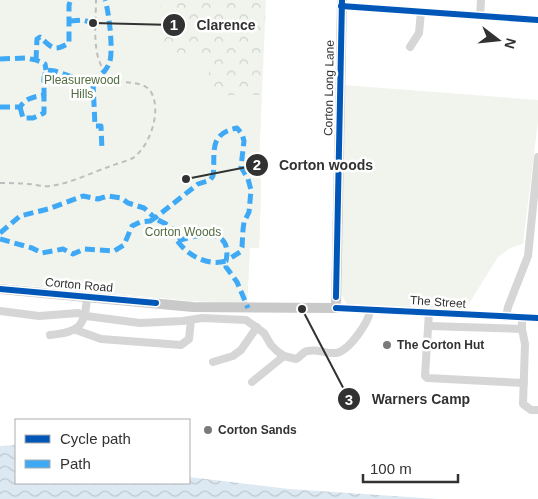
<svg xmlns="http://www.w3.org/2000/svg" width="538" height="499" font-family="Helvetica,sans-serif">
<defs>
<pattern id="forest-crowns" width="20" height="18" patternUnits="userSpaceOnUse" patternTransform="scale(1.25)"><rect width="20" height="18" fill="#f0f4ed"/><path d="M2 6a3 3 0 1 1 6 0M12 15a3 3 0 1 1 6 0" fill="none" stroke="#ced2cc"/></pattern>
<pattern id="water-waves" width="16" height="10" patternUnits="userSpaceOnUse" patternTransform="scale(1.25)"><rect width="16" height="10" fill="#dde9f2"/><path d="M0 5q4-4 8 0t8 0" fill="none" stroke="#bec8d0"/></pattern>
</defs>
<rect width="100%" height="100%" fill="#fff"/>
<!-- forest -->
<polygon fill="url(#forest-crowns)" points="157,0 266,0 259,159 261,188 259,248 250,248 247,303 194,301 0,283 0,202"/>
<!-- green -->
<g fill="#f0f4ed">
<polygon points="0,0 160,0 164,58 209,55 209,95 262,95 259,159 261,188 259,248 250,248 247,303 194,301 0,283"/>
<polygon points="343,85 538,100 538,121 523,244 510,248 498,257 465,310 347,304 341,294"/>
</g>
<!-- water -->
<polygon fill="url(#water-waves)" points="16,445 16,483 189,483 189,477 289,489 438,499 0,499 0,446"/>
<g fill="none" stroke-linecap="round" stroke-linejoin="round">
<!-- minor -->
<g stroke="#d6d6d6" stroke-width="8">
<polyline points="341,6 538,20"/>
<polyline points="480,16 481,0"/>
<polyline points="410,47 419,33 421,12"/>
<polyline points="336,308 538,318"/>
<path d="M0,311L39,316L78,313L86,316L140,323L183,321L202,318L246,320L264,333L271,345L277,351L284,356L296,359C301,357 303,351 308,351C318,349 327,354 336,353C349,351 370,321 370,309"/>
<polyline points="429,312 425,376 427,378 524,383"/>
<polyline points="506,317 508,307 528,256 538,157"/>
<polyline points="522,318 522,329 525,344 523,404 531,410 538,410"/>
<polyline points="429,326 522,329"/>
<polyline points="76,330 101,339 181,345 189,339 191,320"/>
<path d="M50,335C80,332 85,326 87,297"/>
<polyline points="213,362 233,356 241,350 257,327"/>
<polyline points="252,382 284,356"/>
</g>
<!-- major -->
<polyline stroke="#c9c9c9" stroke-width="10" points="0,289 193,307 336,308 342,0"/>
<!-- rail -->
<path stroke="#bebebe" stroke-width="2" stroke-dasharray="5 4" stroke-linecap="butt" d="M0,183C9,183 18,183 27,184C34,184 42,187 50,186C69,184 93,172 111,166C118,163 127,161 133,158C150,146 162,111 151,92C145,83 134,83 123,82C88,76 96,27 96,0"/>
<!-- quiet -->
<g stroke="#3fa9f5" stroke-width="5" stroke-dasharray="10 5" stroke-linecap="butt">
<polyline points="70,21 83,20 90,22"/>
<polyline points="0,59 25,58 36,60 45,64 46,70"/>
<path d="M36,60L37,39L40,37C52,48 54,52 69,43V5L70,2"/>
<polyline points="93,82 95,126 101,126 102,150"/>
<path d="M0,107H20C26,98 33,97 44,95V78L46,70L55,71L89,83L93,82C98,77 106,71 109,64C114,54 109,11 105,0"/>
<polyline points="20,107 23,118 33,118 44,113 44,95"/>
<path d="M0,233L20,216L48,209L83,196L98,199L108,196L121,198L128,203L144,208L155,218L198,184L210,180L213,176C216,153 207,134 237,128L242,134L244,141L241,167L248,179L251,190L249,212L244,222L243,230L242,247L240,252L226,261"/>
<path d="M0,239L32,248L42,253L63,249L73,254L84,249L114,251L124,245L132,226L140,222L150,221L155,218C159,221 165,223 169,226C175,230 175,237 179,243C190,257 209,266 226,261V267L237,282L248,308"/>
<path d="M178,241C198,234 233,226 226,261"/>
</g>
<defs>
<g id="cycleway">
<polyline points="341,6 538,20"/>
<polyline points="0,289 156,303"/>
<polyline points="336,297 342,0"/>
<polyline points="336,308 538,318"/>
</g>
</defs>
<!-- cycleway casing -->
<use href="#cycleway" stroke="#fff" stroke-width="9"/>
<!-- cycleway -->
<use href="#cycleway" stroke="#0057b8" stroke-width="6"/>
</g>
<!-- markers -->
<g fill="#7a7a7a" stroke="#fff" stroke-width="2">
<circle cx="387" cy="345" r="5"/>
<circle cx="208" cy="430" r="5"/>
</g>
<g text-anchor="middle" stroke-width="5" stroke-linejoin="round" paint-order="stroke">
<!-- park labels -->
<g font-size="12" fill="#526d40" stroke="#fff">
<text x="82" y="84">Pleasurewood<tspan x="82" dy="14">Hills</tspan></text>
<text x="183" y="236">Corton Woods</text>
</g>
<!-- street labels -->
<g font-size="12" fill="#323232" stroke="#fff">
<text transform="translate(329 88) rotate(-89)" y="4">Corton Long Lane</text>
<text transform="translate(79 285) rotate(5)" y="4">Corton Road</text>
<text transform="translate(438 302) rotate(4)" y="4">The Street</text>
</g>
<!-- poi labels -->
<g font-size="12" font-weight="bold" fill="#323232" stroke="#fff" text-anchor="start">
<text x="397" y="349">The Corton Hut</text>
<text x="218" y="434">Corton Sands</text>
</g>
</g>
<!-- callouts -->
<path fill="none" stroke="#323232" stroke-width="2" d="M93 23L174 25M186 179L257 165M302 309L349 399"/>
<g fill="#323232" stroke="#fff" stroke-width="2">
<circle cx="93" cy="23" r="5"/>
<circle cx="186" cy="179" r="5"/>
<circle cx="302" cy="309" r="5"/>
<circle cx="174" cy="25" r="12"/>
<circle cx="257" cy="165" r="12"/>
<circle cx="349" cy="399" r="12"/>
</g>
<g font-size="15" text-anchor="middle" font-weight="bold" fill="#fff">
<text x="174" y="30">1</text>
<text x="257" y="170">2</text>
<text x="349" y="405">3</text>
</g>
<g font-size="14" text-anchor="middle" font-weight="bold" fill="#323232" stroke="#fff" stroke-width="5" stroke-linejoin="round" paint-order="stroke">
<text x="226" y="30">Clarence</text>
<text x="326" y="170">Corton woods</text>
<text x="421" y="404">Warners Camp</text>
</g>
<!-- legend -->
<rect x="15" y="419" width="175" height="65" fill="#ffffff" stroke="#adadad"/>
<rect x="25" y="435" width="25" height="8" fill="#0057b8" stroke="#adadad"/>
<text x="60" y="444" font-size="15" fill="#323232">Cycle path</text>
<rect x="25" y="460" width="25" height="8" fill="#3fa9f5" stroke="#adadad"/>
<text x="60" y="469" font-size="15" fill="#323232">Path</text>
<!-- north arrow -->
<g transform="translate(498 40) rotate(106)" stroke="#ffffff" stroke-width="4" paint-order="stroke">
<path d="M0-4L9 19L0 12L-9 19Z" fill="#323232"/>
<text y="-8" font-size="14" font-weight="bold" text-anchor="middle" fill="#323232">N</text>
</g>
<!-- scale -->
<path d="M363 474v8h95v-8" fill="none" stroke="#323232" stroke-width="2.5"/>
<text x="370" y="474" font-size="15" fill="#323232" stroke="#ffffff" stroke-width="4" paint-order="stroke">100 m</text>
</svg>
